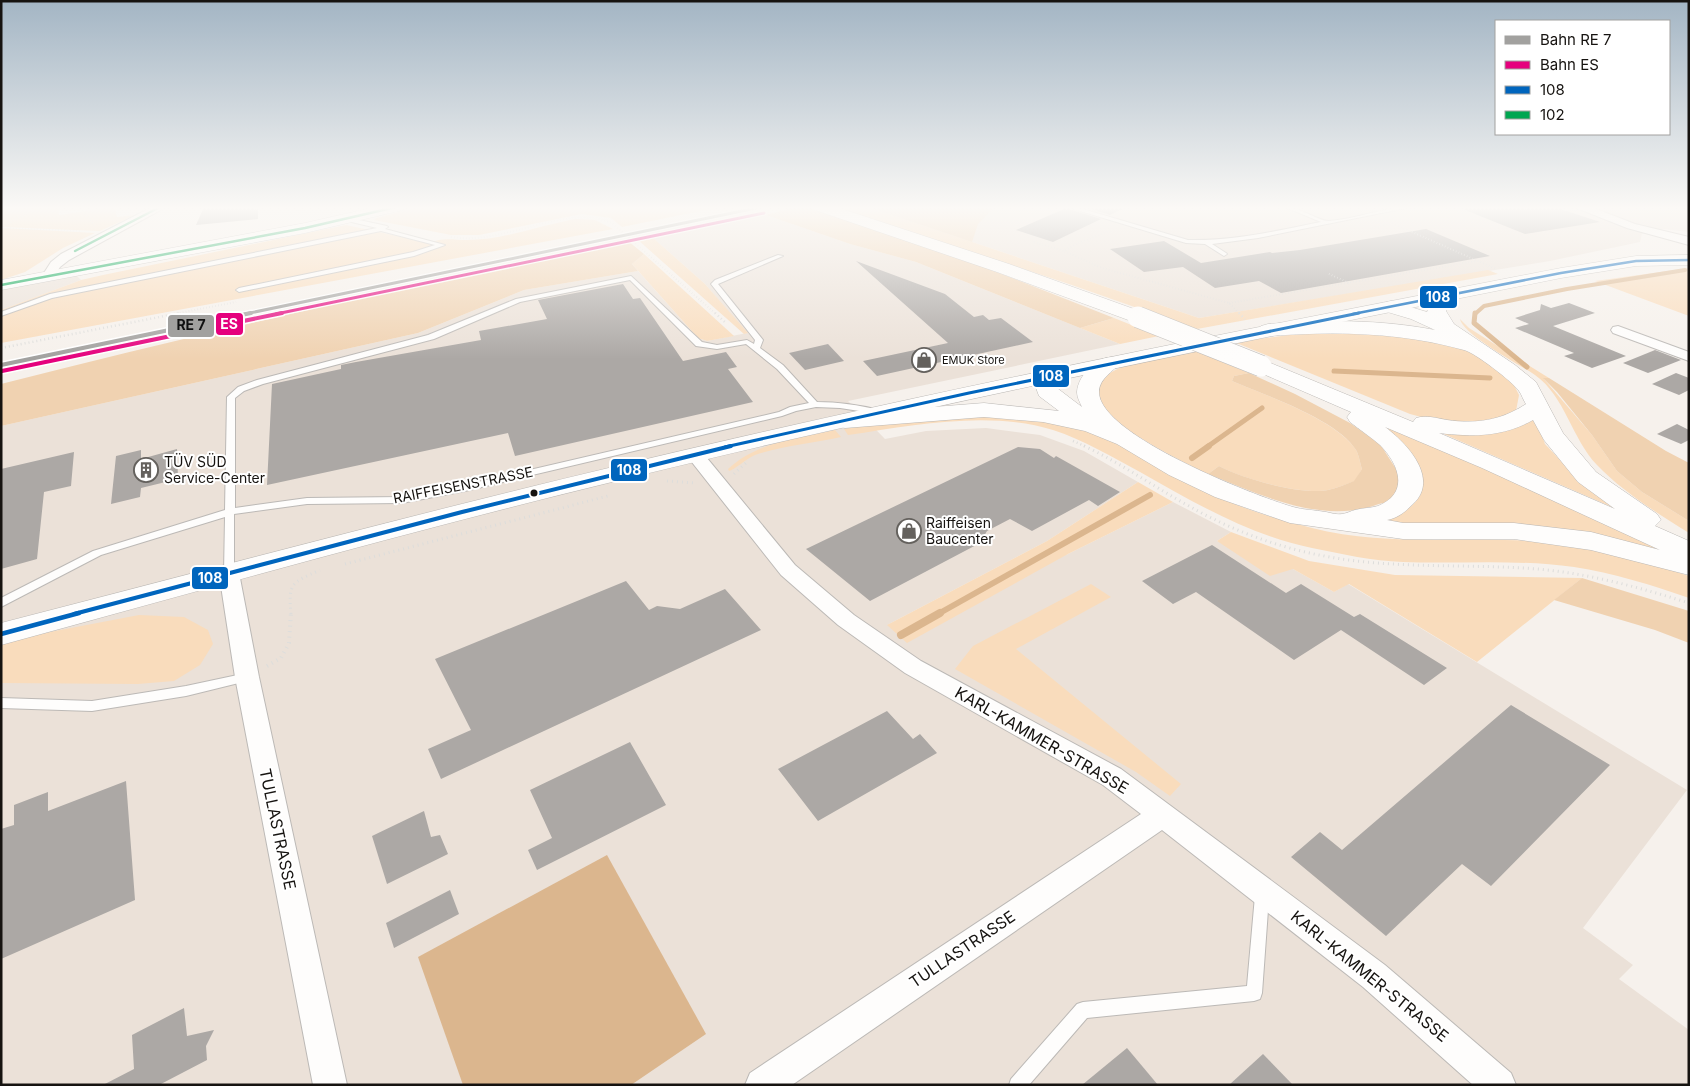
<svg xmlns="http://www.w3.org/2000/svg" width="1690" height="1086" font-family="Inter,sans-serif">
<rect width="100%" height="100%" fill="#f6f1ec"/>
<!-- built -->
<g fill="#ebe1d8">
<polygon points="868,207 1689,207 1689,232 1663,229 1642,234 1640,242 1550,261 1199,318"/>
<polygon points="766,215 850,244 916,262 1120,344 848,401 885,439 926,431 986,428 1040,435 1084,451 1138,482 1047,541 887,625 1068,554 1173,502 1231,532 1217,541 1293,569 1334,592 1348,584 1687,790 1583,928 1633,965 1619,979 1689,1030 1689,1085 1,1085 1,426 418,333 524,290 638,271 698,338 707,341 747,333 705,284 651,236"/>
<polygon points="76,275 81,280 1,310 1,288"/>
</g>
<!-- green -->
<g fill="#f9dcbc">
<polygon points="1,207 58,207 59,215 114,207 117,217 135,215 100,231 1,227"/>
<polygon points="419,207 720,207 622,227 611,218 582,214 479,235 451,235 374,220 376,218"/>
<polygon points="835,207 868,207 1199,318 1488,270 1498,274 1197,329 1069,284"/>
<path d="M576,219L595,220L613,229L1,343V310L81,280L103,275L346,225L430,243C441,237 454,240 467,240C504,240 540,225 576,219Z"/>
<polygon points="1,229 3,228 95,233 63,248 25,272 1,280"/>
<polygon points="651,236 705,284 748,333 744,334 637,239"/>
<polygon points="644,254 734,336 707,341 698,338 632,264"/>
<polygon points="1689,268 1689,316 1595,281"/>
<polygon points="1114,318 1159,336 1120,344 1080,328"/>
<path d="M1460,319L1469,328L1549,378L1544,379L1592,435L1617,471L1642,492L1689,521V533C1657,513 1623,492 1597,465C1572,439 1565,396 1535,375C1519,364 1463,335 1460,319Z"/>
<polygon points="1363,329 1452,345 1480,356 1512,381 1519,395 1516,411 1480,425 1436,421 1410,414 1234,342 1289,335"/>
<path d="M1195,351L1249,373L1234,376L1232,381C1265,395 1337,420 1356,450C1359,455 1360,463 1362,469L1355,481C1346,484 1337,488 1328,490C1301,495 1243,479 1219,466L1208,474C1183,462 1107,425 1097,399C1096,395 1097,388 1097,383C1121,359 1163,358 1195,351Z"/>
<path d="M982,414C1008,417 1036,418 1061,423C1119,437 1170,473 1222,498C1250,512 1282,520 1312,528C1390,548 1470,535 1549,542C1597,545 1644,561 1689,576V598C1652,585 1613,573 1574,567C1518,559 1460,564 1403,562C1372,561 1342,554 1312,548C1249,535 1195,503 1140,472C1112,457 1084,440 1053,430C989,410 914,425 848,435L844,429L880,422Z"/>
<polygon points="1371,417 1684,558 1412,524 1379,522 1420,490"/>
<polygon points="1532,418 1536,419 1545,444 1576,477 1621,511 1437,431 1481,434 1511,430"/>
<path d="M835,430L841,437C814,443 781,446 755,455C746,459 734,470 729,471L728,469C757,442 798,438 835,430Z"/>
<polygon points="1138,482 1173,502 1068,554 907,643 887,625 1047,541"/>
<polygon points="1231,532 1309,561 1395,575 1582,578 1477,662 1349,584 1334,592 1293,569 1270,576 1217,541"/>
<polygon points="1091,584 1111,597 1016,649 1181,784 1170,796 1136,772 955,669 973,646"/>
<polygon points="139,615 184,617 208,630 213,644 200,665 174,681 138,684 1,683 1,644 50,632"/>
</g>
<!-- forest -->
<g fill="#f0d2b1">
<path d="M795,207C823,207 859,223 886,232C963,258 1038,288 1114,318L1080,328L916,262L850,244L766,215Z"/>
<polygon points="868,207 995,207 978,224 972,242"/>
<path d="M628,241L644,254L632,264L638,271L524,290L418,333L1,426V384C209,331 418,284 628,241Z"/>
<path d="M1249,373L1295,394L1350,423L1380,444L1398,472L1402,489C1399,492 1395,498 1391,500C1387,503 1381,503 1376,505C1320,524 1261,495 1208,474L1219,466C1244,479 1300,495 1328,490C1337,488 1346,484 1354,481L1362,469C1360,463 1359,455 1356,450C1338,420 1265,395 1232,381L1234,376Z"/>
<polygon points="1543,378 1549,378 1666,451 1689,463 1689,521 1642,492 1617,471 1592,435 1557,392"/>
<polygon points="1582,578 1689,611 1689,643 1655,630 1554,600"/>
</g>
<!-- water -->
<polygon fill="#dbb68e" points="607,855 706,1034 631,1085 463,1085 418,957"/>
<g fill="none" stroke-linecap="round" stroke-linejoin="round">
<!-- stream-far3 -->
<polyline stroke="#dbb68e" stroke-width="4" points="1475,314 1484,306 1567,289 1685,270"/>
<!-- stream-far2 -->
<g stroke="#dbb68e" stroke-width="5">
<polyline points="1475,313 1474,323 1527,367"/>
<polyline points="1334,371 1490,378"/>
<polyline points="1207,447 1262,408"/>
</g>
<!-- stream-far1 -->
<g stroke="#dbb68e" stroke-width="6">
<polyline points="1192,458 1209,446"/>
<polyline points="938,614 1150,495"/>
</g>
<!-- stream -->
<polyline stroke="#dbb68e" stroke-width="8" points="901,635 940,613"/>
</g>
<!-- building -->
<g fill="#aca8a5">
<polygon points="204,207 258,207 258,219 196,225"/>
<polygon points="1084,207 1127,207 1110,215"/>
<polygon points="1465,207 1555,207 1600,222 1525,234 1465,210"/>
<polygon points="1066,208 1101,219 1053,242 1016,230"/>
<polygon points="1426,229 1490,256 1281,293 1259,281 1215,288 1183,267 1144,272 1110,249 1164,241 1201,263 1270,252 1272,253 1300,250"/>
<polygon points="856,261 945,294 974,317 983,315 989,320 1001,318 1033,342 877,376 863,361 948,343"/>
<polygon points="623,284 633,299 640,298 683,361 726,352 737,367 728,369 753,402 515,456 508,433 267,485 272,384 341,369 341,365 356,362 481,340 479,331 547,319 538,300"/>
<polygon points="1569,303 1595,313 1553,326 1626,356 1592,368 1564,356 1574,353 1515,328 1529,324 1515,318 1540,310 1541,304 1551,308"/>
<polygon points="828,344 844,361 805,370 789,353"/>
<polygon points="1655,350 1681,360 1648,373 1623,363"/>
<polygon points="1676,373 1689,378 1689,390 1679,395 1652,384"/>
<polygon points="1677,424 1689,430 1689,440 1681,444 1657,434"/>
<polygon points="1018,447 1040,449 1054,458 1056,456 1120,492 1098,506 1089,500 1032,531 1010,519 987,531 980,543 870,601 806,549"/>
<polygon points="177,449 178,479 141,488 140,497 111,504 116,456 141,450 141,459"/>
<polygon points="74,452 71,486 44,492 37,559 1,569 1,469"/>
<polygon points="1212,545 1286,593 1301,584 1354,617 1360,614 1447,668 1424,685 1341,630 1294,660 1196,592 1173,604 1142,581"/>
<polygon points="626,581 649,610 657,606 680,609 725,589 761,630 441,779 428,749 471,730 435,659"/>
<polygon points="1511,705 1610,765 1491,886 1462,864 1386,936 1291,857 1320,832 1342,850"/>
<polygon points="887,711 913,739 920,734 937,753 818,821 778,769"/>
<polygon points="630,742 666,805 537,870 528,850 552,838 530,790"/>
<polygon points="126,781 135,900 1,959 1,829 14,825 14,805 48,792 48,811"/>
<polygon points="424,811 431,837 440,835 448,854 387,884 372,836"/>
<polygon points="450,890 459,914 394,948 386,923"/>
<polygon points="184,1008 187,1036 214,1030 206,1046 207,1060 159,1085 103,1085 134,1069 132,1035"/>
<polygon points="1127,1048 1158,1085 1082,1085"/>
<polygon points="1263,1054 1293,1085 1229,1085"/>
</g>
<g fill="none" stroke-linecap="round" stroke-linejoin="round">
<defs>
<g id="lane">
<path d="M1067,207H1076L1188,240C1234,241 1276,231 1321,222L1285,207C1301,207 1317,221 1329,221C1357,219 1383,207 1411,207L1258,238L1212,244L1226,253L1227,254L1224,256L1205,244L1186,243Z"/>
<polygon points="345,217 387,226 388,227 385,229 445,245 414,256 239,292 236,290 239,288 413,252 435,245 381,231 52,298 1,316 1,312 50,294 377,228 343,220 342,219"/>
<path d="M778,255L783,256L718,284L763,340L760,348L783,365L817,402C838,402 859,405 879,410V414L840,408L816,407L796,411L782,416L465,491L402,503L307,504L234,514V573L233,575L229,576L224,573L225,517L101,555L1,607V598L93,551L225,510L227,397L238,387L257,380L428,335L516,299L631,276L702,342L717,345L747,340L754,344L755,340L711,284L715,280ZM630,280L696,346L717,349L746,344L777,369L809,403L790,407L779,412L465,485L402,497L307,498L235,508V398L244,391L263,384L434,339L520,302Z"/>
<polygon points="247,673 251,674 253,677 251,680 186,696 92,711 1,708 1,698 92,701 186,686"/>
<polygon points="1262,889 1267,891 1269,896 1262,993 1260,999 1254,1001 1087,1018 1029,1085 1009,1085 1011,1079 1077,1004 1083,1002 1247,986 1255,896 1257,891"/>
</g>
<g id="street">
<polygon points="152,207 166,207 69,260 60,267 53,279 43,279 42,276 51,262 61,254"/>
<polygon points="1574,207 1591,207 1635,224 1689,237 1689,245 1627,228"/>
<polygon points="1618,326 1689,352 1689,361 1613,333 1611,330 1613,327"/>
<polygon points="696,451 702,452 795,565 854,615 921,661 1121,769 1385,965 1511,1073 1516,1085 1473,1085 1363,987 1162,830 792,1085 745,1085 750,1073 1141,814 1103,785 905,673 838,625 781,575 687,456 690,452"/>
<polygon points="229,566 236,568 239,573 259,677 347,1085 313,1085 235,677 219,573 222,568"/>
</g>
<g id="secondary">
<polygon points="376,207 405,207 403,210 305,233 1,290 1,280 305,223"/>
<path d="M1689,255V265L1636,266L1561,278C1245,341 929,404 616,481C410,531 206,589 1,645V623C206,570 411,515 617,466C930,391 1245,329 1561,268L1636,256Z"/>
</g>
<g id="primary">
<polygon points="813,207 836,207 1009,264 1145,313 1148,317 1145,321 1138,323 1131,321 997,272 815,210"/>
<path d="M1442,291L1449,293L1451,297L1446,311L1454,324L1515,365L1536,382L1563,433L1596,472L1657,514L1661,520L1655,526L1689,541V575L1591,550L1514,539H1403L1290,523L1215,497L1169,475L1117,444L1085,431L1043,422L984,417L845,428L837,426L833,421L837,416L845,414L984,403L1059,411L1039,396L1032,377L1035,372L1043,371L1051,372L1057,388L1082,407C1080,402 1077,398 1077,392C1078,374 1100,353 1117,358L1120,362C1114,372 1099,378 1099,392C1099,435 1255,496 1293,507C1303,510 1315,510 1326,512C1331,513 1337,515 1342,514C1345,514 1351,511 1355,510C1363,508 1371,508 1378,506C1410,493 1399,464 1380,445C1371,437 1360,430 1350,422L1347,417L1351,412L1254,370L1250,366L1254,362L1261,360L1268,362L1413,422L1416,418C1426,415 1436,418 1447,420C1476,424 1500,421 1526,404C1523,400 1522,395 1519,391C1513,382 1474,352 1464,350C1400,332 1335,331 1268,336L1261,334L1258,330L1261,326L1268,324C1324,320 1379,319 1435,330L1411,319L1384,311L1382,307L1384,303L1391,301L1427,312L1435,293ZM1533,420L1544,440L1578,482L1615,509L1439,433C1472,437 1503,437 1533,420ZM1385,427L1482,468L1660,550L1591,532L1514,523H1403L1387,520C1398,518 1405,512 1413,504C1440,479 1407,443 1385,427Z"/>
</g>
</defs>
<!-- lane casing -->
<use href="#lane" stroke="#bcb9b6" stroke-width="2"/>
<!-- street casing -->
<use href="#street" stroke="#bcb9b6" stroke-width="2"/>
<!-- secondary casing -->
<use href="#secondary" stroke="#bcb9b6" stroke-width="1"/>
<!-- primary casing -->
<use href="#primary" stroke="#bcb9b6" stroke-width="1"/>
<!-- path-far3 -->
<g stroke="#dddddb" stroke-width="2" stroke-dasharray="0.5 2.5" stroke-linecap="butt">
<polyline points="287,207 305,211"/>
<polyline points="83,211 95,226"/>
<polyline points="3,227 37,207"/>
<polyline points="1,228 82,231"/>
<polyline points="1372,228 1394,224 1496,269"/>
<polyline points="1110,231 1078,243 1064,251 1102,268 1229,303 1240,314"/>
<path d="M451,237C503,246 565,203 612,223L716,314"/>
<polyline points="1034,242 1064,251"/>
<polyline points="1329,274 1349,283"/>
<polyline points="1229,303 1477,261"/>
<polyline points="174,314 236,302"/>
</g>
<!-- path-far2 -->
<g stroke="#dddddb" stroke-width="2.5" stroke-dasharray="1 3" stroke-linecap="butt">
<polyline points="715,313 726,323"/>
<polyline points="1239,313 1245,319"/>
<polyline points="1,348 180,313"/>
<polyline points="1073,441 1087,447"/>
</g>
<!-- path-far1 -->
<g stroke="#dddddb" stroke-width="3" stroke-dasharray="1 4" stroke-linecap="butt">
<path d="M1084,446C1121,463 1154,487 1189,506C1229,529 1274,546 1319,555C1387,569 1455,564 1523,568C1580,571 1635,586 1689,603"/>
<polyline points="734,474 748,461"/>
<polyline points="667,481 695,483"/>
<polyline points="345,564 608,496"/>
<path d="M291,614C288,582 292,583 320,570"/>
</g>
<!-- path -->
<polyline stroke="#dddddb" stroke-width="4" stroke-dasharray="1 4.5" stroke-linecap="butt" points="267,666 281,658 289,643 291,613"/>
<!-- lane -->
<use href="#lane" fill="#fefdfc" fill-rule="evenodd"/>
<!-- street -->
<use href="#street" fill="#fefdfc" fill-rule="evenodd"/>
<!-- secondary -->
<use href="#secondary" fill="#fefdfc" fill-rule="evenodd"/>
<!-- primary -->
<use href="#primary" fill="#fefdfc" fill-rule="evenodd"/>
<defs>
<polyline id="primary-bridge" points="1138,317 1261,366"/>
</defs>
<!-- primary-bridge casing -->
<use href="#primary-bridge" stroke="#bcb9b6" stroke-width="22" stroke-linecap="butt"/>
<!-- primary-bridge -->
<use href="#primary-bridge" stroke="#fefdfc" stroke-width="21"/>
<defs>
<polyline id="bus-1-far3" points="1353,314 1561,273 1636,261 1689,260"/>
<polyline id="bus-1-far2" points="725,447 969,393 1359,313"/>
<polyline id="bus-1-far1" points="74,614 462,512 731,446"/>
<polyline id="bus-1" points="1,634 79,613"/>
<g id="bus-2">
<polyline points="75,251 160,207"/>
<polyline points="1,285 305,228 396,207"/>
</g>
</defs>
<!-- bus-1-far3 casing -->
<use href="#bus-1-far3" stroke="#fff" stroke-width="5"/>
<!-- bus-1-far2 casing -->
<use href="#bus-1-far2" stroke="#fff" stroke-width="6"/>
<!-- bus-1-far1 casing -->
<use href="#bus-1-far1" stroke="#fff" stroke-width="8"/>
<!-- bus-1 casing -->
<use href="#bus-1" stroke="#fff" stroke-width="8"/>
<!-- bus-2 casing -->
<use href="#bus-2" stroke="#fff" stroke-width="5"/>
<!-- bus-1-far3 -->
<use href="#bus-1-far3" stroke="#0065bd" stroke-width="2.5"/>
<!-- bus-1-far2 -->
<use href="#bus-1-far2" stroke="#0065bd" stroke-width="3"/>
<!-- bus-1-far1 -->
<use href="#bus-1-far1" stroke="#0065bd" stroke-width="4"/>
<!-- bus-1 -->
<use href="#bus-1" stroke="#0065bd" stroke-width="4.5"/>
<!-- bus-2 -->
<use href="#bus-2" stroke="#00a651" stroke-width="2.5"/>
<defs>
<polyline id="rail-1-far1" points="245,314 761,207"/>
<polyline id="rail-1" points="1,365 251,313"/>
<polyline id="rail-2-far1" points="276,314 764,213"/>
<polyline id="rail-2" points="2,371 282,313"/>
</defs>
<!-- rail-1-far1 casing -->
<use href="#rail-1-far1" stroke="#fff" stroke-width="5.5"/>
<!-- rail-1 casing -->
<use href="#rail-1" stroke="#fff" stroke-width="7"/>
<!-- rail-2-far1 casing -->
<use href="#rail-2-far1" stroke="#fff" stroke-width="5.5"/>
<!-- rail-2 casing -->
<use href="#rail-2" stroke="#fff" stroke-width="7"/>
<!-- rail-1-far1 -->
<use href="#rail-1-far1" stroke="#a2a19f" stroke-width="3"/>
<!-- rail-1 -->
<use href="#rail-1" stroke="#a2a19f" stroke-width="4"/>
<!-- rail-2-far1 -->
<use href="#rail-2-far1" stroke="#e5007d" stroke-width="3"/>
<!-- rail-2 -->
<use href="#rail-2" stroke="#e5007d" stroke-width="4"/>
</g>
<!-- sky -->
<linearGradient id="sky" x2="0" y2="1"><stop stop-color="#a3b5c4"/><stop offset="0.58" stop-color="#fbf9f6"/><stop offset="1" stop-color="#fbf9f6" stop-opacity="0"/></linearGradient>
<rect width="1690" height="359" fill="url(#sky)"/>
<!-- icons -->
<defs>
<symbol id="shop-ring" viewBox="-11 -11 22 22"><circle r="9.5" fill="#fff" stroke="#64615d" stroke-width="1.5"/><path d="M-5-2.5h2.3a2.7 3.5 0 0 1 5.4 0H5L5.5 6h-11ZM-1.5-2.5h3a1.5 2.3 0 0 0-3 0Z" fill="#64615d"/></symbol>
<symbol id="building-ring" viewBox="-11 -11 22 22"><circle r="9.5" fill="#fff" stroke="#64615d" stroke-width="1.5"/><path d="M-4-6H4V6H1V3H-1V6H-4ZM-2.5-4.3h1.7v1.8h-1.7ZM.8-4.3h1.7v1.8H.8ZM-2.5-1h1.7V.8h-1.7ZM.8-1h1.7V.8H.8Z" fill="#64615d"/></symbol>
</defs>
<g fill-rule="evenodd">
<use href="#shop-ring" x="910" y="346" width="28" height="28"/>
<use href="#building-ring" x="132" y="456" width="28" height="28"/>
<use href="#shop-ring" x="895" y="517" width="28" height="28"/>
</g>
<!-- markers -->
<circle fill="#161310" stroke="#fff" stroke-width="2" cx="534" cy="493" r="4.5"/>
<g text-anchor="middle" stroke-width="4" stroke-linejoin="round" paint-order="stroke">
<!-- far-poi labels -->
<g font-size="11" fill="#161310" stroke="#fff" text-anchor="start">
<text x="942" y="364">EMUK Store</text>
</g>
<!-- poi labels -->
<g font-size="14" fill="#161310" stroke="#fff" text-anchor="start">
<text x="164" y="467">TÜV SÜD<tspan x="164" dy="16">Service-Center</tspan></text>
<text x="926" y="528">Raiffeisen<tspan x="926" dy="16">Baucenter</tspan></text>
</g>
<!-- street labels -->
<g font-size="14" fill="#161310" stroke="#fff">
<text transform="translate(463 485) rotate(-11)" y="5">RAIFFEISENSTRASSE</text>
</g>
<!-- near-street labels -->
<g font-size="16" fill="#161310" stroke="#fff">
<text transform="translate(1042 740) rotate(30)" y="6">KARL-KAMMER-STRASSE</text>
<text transform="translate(278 829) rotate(78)" y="6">TULLASTRASSE</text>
<text transform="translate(962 949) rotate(-34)" y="6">TULLASTRASSE</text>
<text transform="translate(1370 976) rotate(39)" y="6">KARL-KAMMER-STRASSE</text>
</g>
</g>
<g stroke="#fff" stroke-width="2">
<rect x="1419" y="285" width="39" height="24" rx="5" fill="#0065bd"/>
<rect x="215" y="312" width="29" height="24" rx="5" fill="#e5007d"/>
<rect x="167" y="314" width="48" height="24" rx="5" fill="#a2a19f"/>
<rect x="1032" y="364" width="38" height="24" rx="5" fill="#0065bd"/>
<rect x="610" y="458" width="38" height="24" rx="5" fill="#0065bd"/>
<rect x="191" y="566" width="38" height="24" rx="5" fill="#0065bd"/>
</g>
<g font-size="14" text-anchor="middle" font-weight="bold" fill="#fff">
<text x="1438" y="302">108</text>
<text x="229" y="329">ES</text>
<text x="1051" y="381">108</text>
<text x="629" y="475">108</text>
<text x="210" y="583">108</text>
</g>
<g font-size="14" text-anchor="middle" font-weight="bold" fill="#111">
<text x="191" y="330">RE 7</text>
</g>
<!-- border -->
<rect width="1690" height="1086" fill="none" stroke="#161310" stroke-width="5"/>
<!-- legend -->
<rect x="1495" y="20" width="175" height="115" fill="#ffffff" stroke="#a2a19f"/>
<rect x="1505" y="36" width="25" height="8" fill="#a2a19f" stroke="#a2a19f"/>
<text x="1540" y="45" font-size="15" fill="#161310">Bahn RE 7</text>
<rect x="1505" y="61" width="25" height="8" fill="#e5007d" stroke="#a2a19f"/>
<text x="1540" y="70" font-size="15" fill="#161310">Bahn ES</text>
<rect x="1505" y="86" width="25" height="8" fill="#0065bd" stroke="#a2a19f"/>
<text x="1540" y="95" font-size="15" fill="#161310">108</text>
<rect x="1505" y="111" width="25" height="8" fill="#00a651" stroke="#a2a19f"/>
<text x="1540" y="120" font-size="15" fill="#161310">102</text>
</svg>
